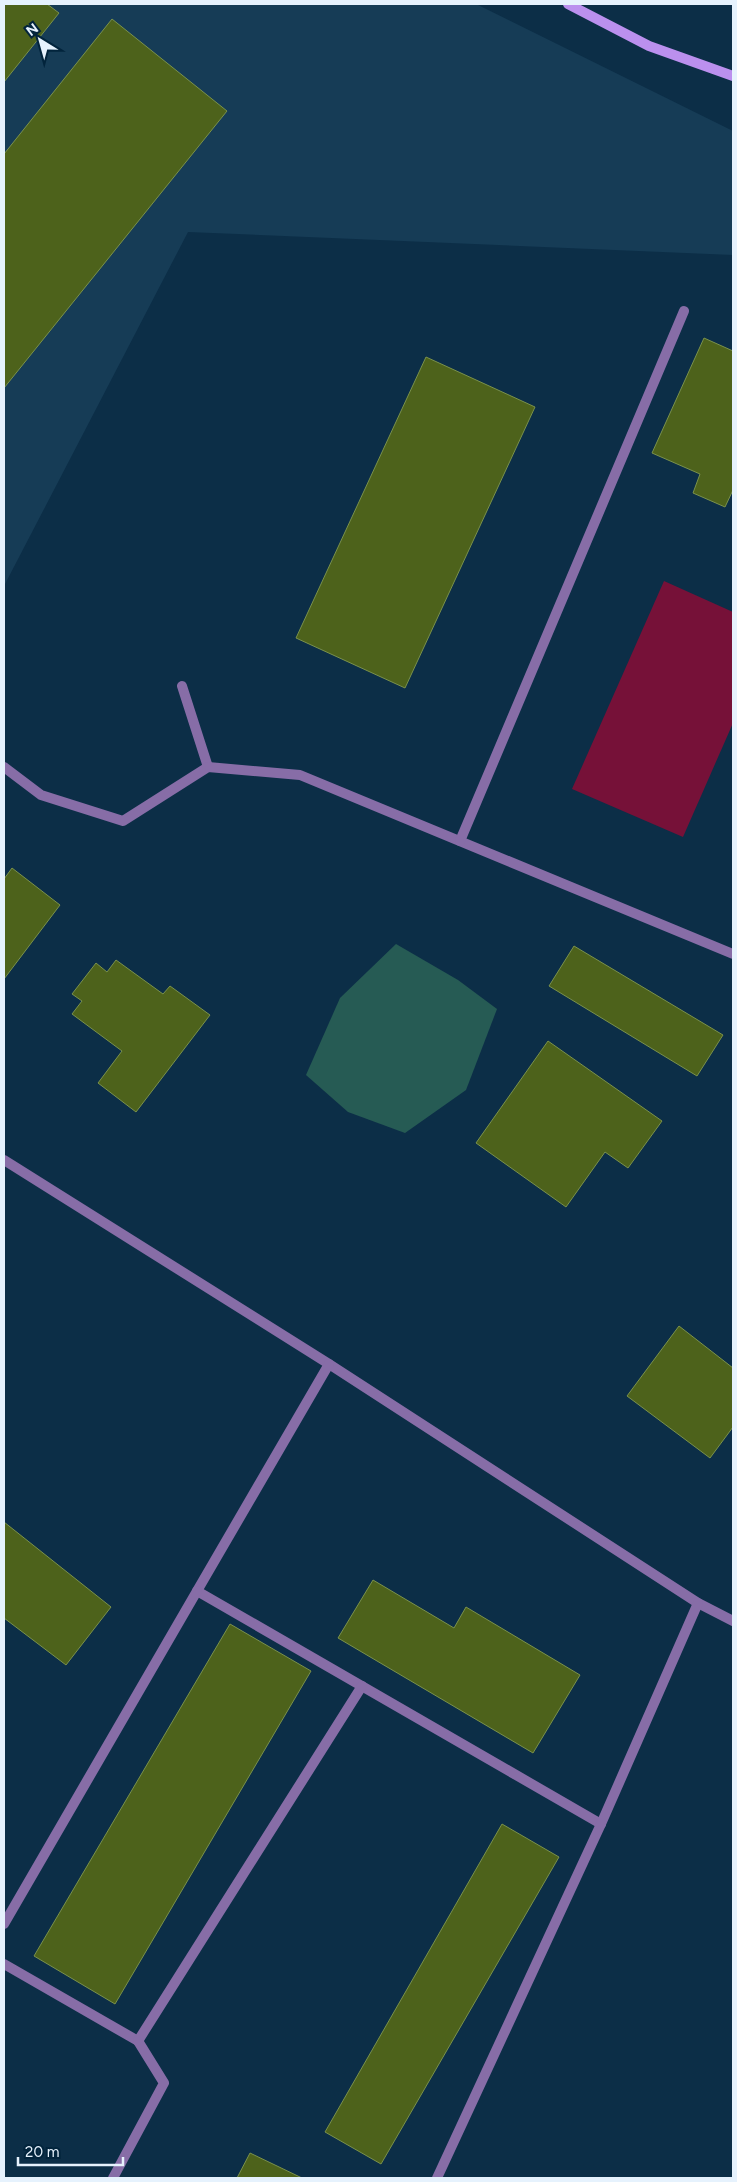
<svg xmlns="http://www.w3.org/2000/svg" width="737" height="2182" font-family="Figtree,sans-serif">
<rect width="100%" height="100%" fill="#0c2e47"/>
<!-- built -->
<polygon fill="#163c56" points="4,4 476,4 733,131 733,255 188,232 4,586"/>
<!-- green -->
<polygon fill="#761138" points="664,581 733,612 733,723 683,837 572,789"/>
<!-- water -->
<polygon fill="#265b54" points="396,944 458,980 497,1009 466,1090 405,1133 348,1112 306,1075 340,998"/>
<!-- building -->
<g fill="#4d621b" stroke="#7a914c">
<polygon points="4,4 47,4 59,13 4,82"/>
<polygon points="112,19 227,111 4,388 4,154"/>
<polygon points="704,338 733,351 733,490 725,507 693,493 700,474 652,453"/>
<polygon points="426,357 535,407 405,688 296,638"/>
<polygon points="12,868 60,905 4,979 4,879"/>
<polygon points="574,946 723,1035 697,1076 549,986"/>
<polygon points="116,960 163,994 170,986 210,1015 136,1112 98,1083 122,1051 72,1014 82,1001 72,994 96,963 107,972"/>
<polygon points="548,1041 662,1121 628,1168 605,1152 566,1207 476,1143"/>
<polygon points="679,1326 733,1368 733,1427 710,1458 627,1396"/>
<polygon points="4,1522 111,1607 66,1665 4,1618"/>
<polygon points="373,1580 454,1628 466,1607 580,1675 533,1753 338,1638"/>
<polygon points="230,1624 311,1671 115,2004 34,1956"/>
<polygon points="502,1824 559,1857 381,2164 325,2132"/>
<polygon points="250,2153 302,2178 237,2178"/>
</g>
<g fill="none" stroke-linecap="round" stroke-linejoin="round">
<!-- lane -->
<g stroke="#876da7" stroke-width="10">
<polyline points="182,686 208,767"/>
<polyline points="4,767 41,795 123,821 208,767 300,775 733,954"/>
<polyline points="460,841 684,311"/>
<polyline points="4,1160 329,1364 698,1603 733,1621"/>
<polyline points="329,1364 197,1591 601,1824"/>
<polyline points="4,1924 197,1591"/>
<polyline points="4,1964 138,2041"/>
<polyline points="113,2178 164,2083 138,2041 362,1686"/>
<polyline points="437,2178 601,1824 698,1603"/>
</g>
<!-- secondary -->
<polyline stroke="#bb90ee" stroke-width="10" points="568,4 649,46 733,76"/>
</g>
<!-- border -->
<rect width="737" height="2182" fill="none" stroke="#e6f2fd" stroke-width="10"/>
<!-- north arrow -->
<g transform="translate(40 40) rotate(323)" stroke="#02243c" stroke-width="4" paint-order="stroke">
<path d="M0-4L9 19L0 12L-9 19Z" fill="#e6f2fd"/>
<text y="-8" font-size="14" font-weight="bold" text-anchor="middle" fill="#e6f2fd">N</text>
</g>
<!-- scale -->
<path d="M18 2157v8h105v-8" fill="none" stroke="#e6f2fd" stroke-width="2.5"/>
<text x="25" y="2157" font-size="15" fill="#e6f2fd" stroke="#02243c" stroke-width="4" paint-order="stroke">20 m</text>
</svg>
